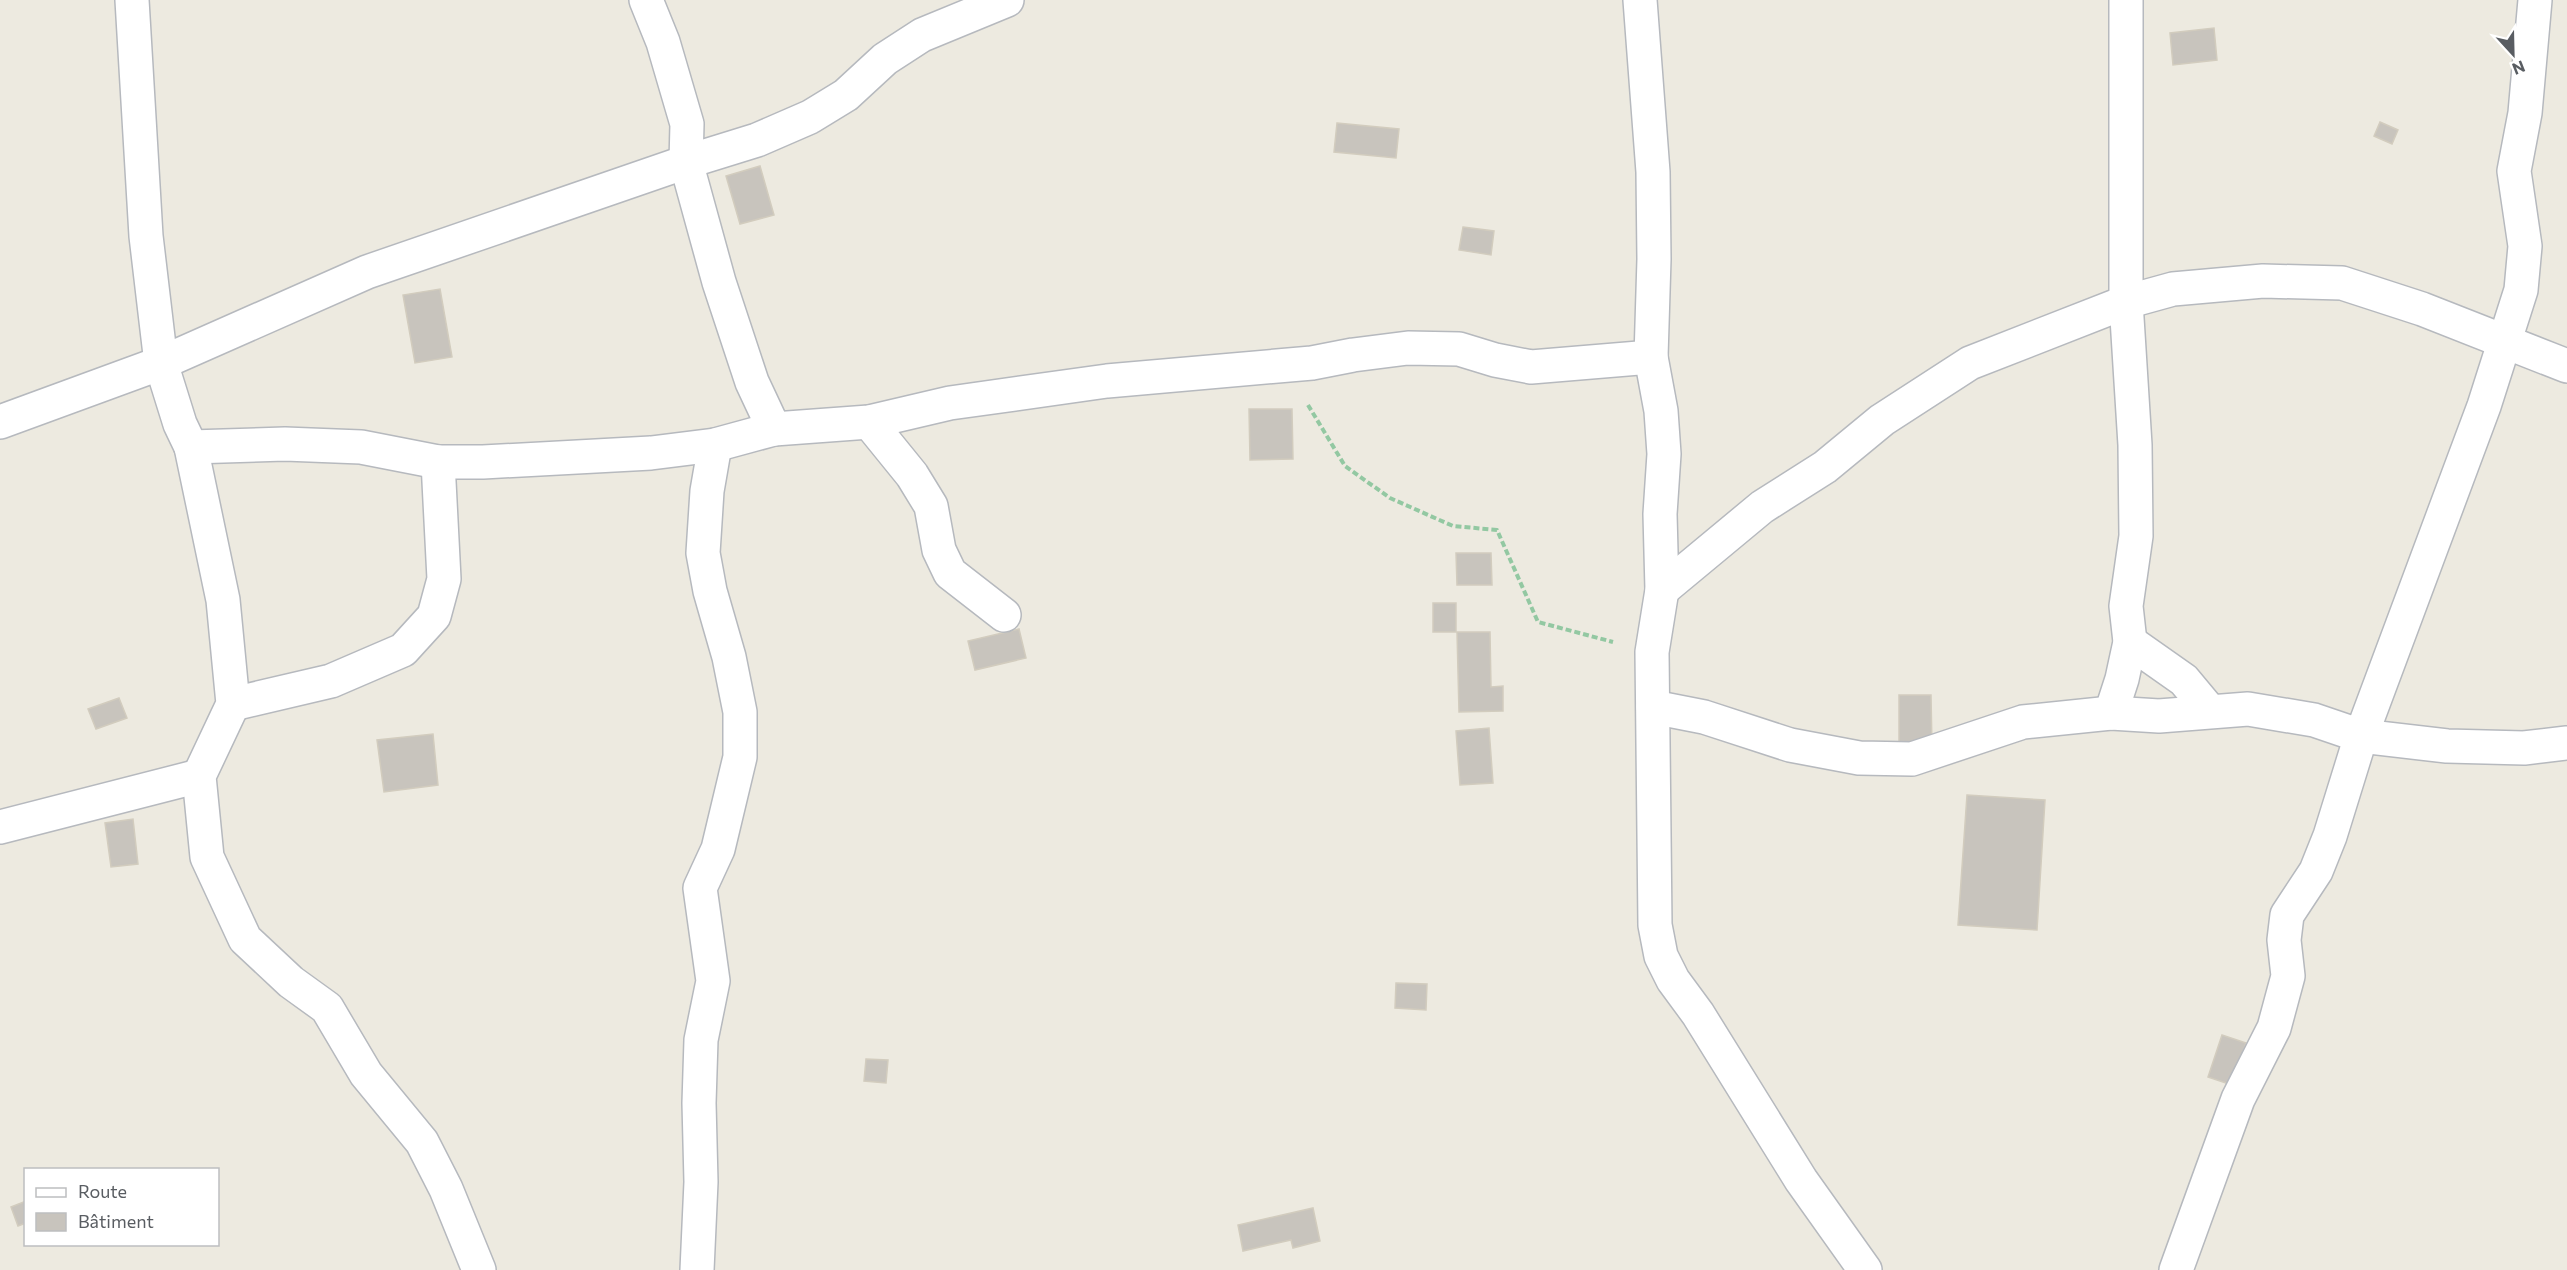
<svg xmlns="http://www.w3.org/2000/svg" width="2567" height="1270" font-family="Commissioner,sans-serif">
<rect width="100%" height="100%" fill="#edeae0"/>
<!-- building -->
<g fill="#c8c4bd" stroke="#d2ccbe" stroke-width="1.5">
<polygon points="2214,28 2217,60 2173,65 2170,33"/>
<polygon points="2380,122 2398,130 2392,144 2374,136"/>
<polygon points="1337,123 1399,129 1396,158 1334,152"/>
<polygon points="760,166 774,215 740,224 726,176"/>
<polygon points="1463,227 1494,231 1491,255 1459,250"/>
<polygon points="440,289 452,357 415,363 403,295"/>
<polygon points="1249,409 1292,409 1293,459 1250,460"/>
<polygon points="1456,553 1491,553 1492,585 1457,585"/>
<rect x="1433" y="603" width="23" height="29"/>
<polygon points="1019,629 1026,658 975,670 968,641"/>
<polygon points="1457,632 1490,632 1491,687 1503,686 1503,711 1459,712"/>
<polygon points="1899,695 1931,695 1932,747 1899,746"/>
<polygon points="119,698 127,718 96,729 88,709"/>
<polygon points="1489,728 1493,783 1460,785 1456,731"/>
<polygon points="433,734 438,785 384,792 377,740"/>
<polygon points="1967,795 2045,800 2037,930 1958,925"/>
<polygon points="133,819 138,864 111,867 105,823"/>
<polygon points="1396,983 1427,984 1426,1010 1395,1008"/>
<polygon points="2222,1035 2246,1043 2232,1085 2208,1077"/>
<polygon points="866,1059 888,1060 886,1083 864,1081"/>
<polygon points="26,1201 26,1223 18,1226 11,1207"/>
<polygon points="1313,1208 1320,1241 1293,1248 1291,1240 1243,1251 1238,1225"/>
</g>
<g fill="none" stroke-linecap="round" stroke-linejoin="round">
<defs>
<g id="street">
<polyline points="132,0 146,236 161,363 180,424 191,447 285,444 361,447 438,462"/>
<polyline points="646,0 663,42 687,124 686,162 719,282 752,382 774,429 869,422 950,403 1107,381 1312,363 1353,355 1408,348 1459,349 1495,360 1531,367 1651,357"/>
<polyline points="1640,0 1653,172 1654,259 1651,357 1661,411 1664,454 1660,514 1662,590 1652,652 1655,925 1661,956 1673,980 1698,1014 1801,1180 1865,1270"/>
<polyline points="0,422 161,363 367,272 686,162 757,140 810,117 846,95 885,59 922,35 1007,0"/>
<polyline points="869,422 912,475 931,506 939,550 950,573 1004,615"/>
<polyline points="191,447 223,600 233,704 199,776 207,857 245,939 291,982 327,1008 366,1074 422,1142 446,1189 479,1270"/>
<polyline points="1662,590 1762,507 1825,467 1882,420 1970,363 2126,302 2173,289 2263,281 2342,283 2422,309 2567,366"/>
<polyline points="2130,642 2184,680 2209,710"/>
<polyline points="233,704 331,681 403,650 434,616 444,579 438,462 483,462 651,453 715,445 774,429"/>
<polyline points="1653,707 1704,717 1790,745 1859,758 1912,759 2023,722 2111,713 2159,716 2248,709 2314,720 2361,736 2447,746 2524,748 2567,743"/>
<polyline points="2111,713 2122,679 2130,642 2126,606 2136,536 2135,445 2126,302 2126,0"/>
<polyline points="0,827 199,776"/>
<polyline points="697,1270 701,1182 699,1103 701,1040 713,981 700,888 718,849 740,757 740,712 729,657 710,591 703,553 707,491 715,445"/>
<polyline points="2176,1270 2238,1099 2274,1028 2288,976 2284,940 2287,915 2316,871 2330,836 2361,736 2484,406 2521,290 2525,246 2514,171 2525,113 2535,0"/>
</g>
</defs>
<!-- street casing -->
<use href="#street" stroke="#b6b9be" stroke-width="36"/>
<!-- path -->
<polyline stroke="#93c8a2" stroke-width="4" stroke-dasharray="6 3" stroke-linecap="butt" points="1308,405 1345,466 1390,498 1453,526 1497,530 1538,622 1613,642"/>
<!-- street -->
<use href="#street" stroke="#fff" stroke-width="33"/>
</g>
<!-- legend -->
<rect x="24" y="1168" width="195" height="78" fill="#ffffff" stroke="#bdbec0" stroke-width="1.5"/>
<rect x="36" y="1188" width="30" height="9" fill="#ffffff" stroke="#bdbec0" stroke-width="1.5"/>
<text x="78" y="1198" font-size="18" fill="#595d62">Route</text>
<rect x="36" y="1213" width="30" height="18" fill="#c8c4bd" stroke="#bdbec0" stroke-width="1.5"/>
<text x="78" y="1228" font-size="18" fill="#595d62">Bâtiment</text>
<!-- north arrow -->
<g transform="translate(2513 54) rotate(158)" stroke="#ffffff" stroke-width="4.5" paint-order="stroke">
<path d="M0-4.5L10 22L0 15L-10 22Z" fill="#595d62"/>
<text y="-9" font-size="16" font-weight="bold" text-anchor="middle" fill="#595d62">N</text>
</g>
</svg>
